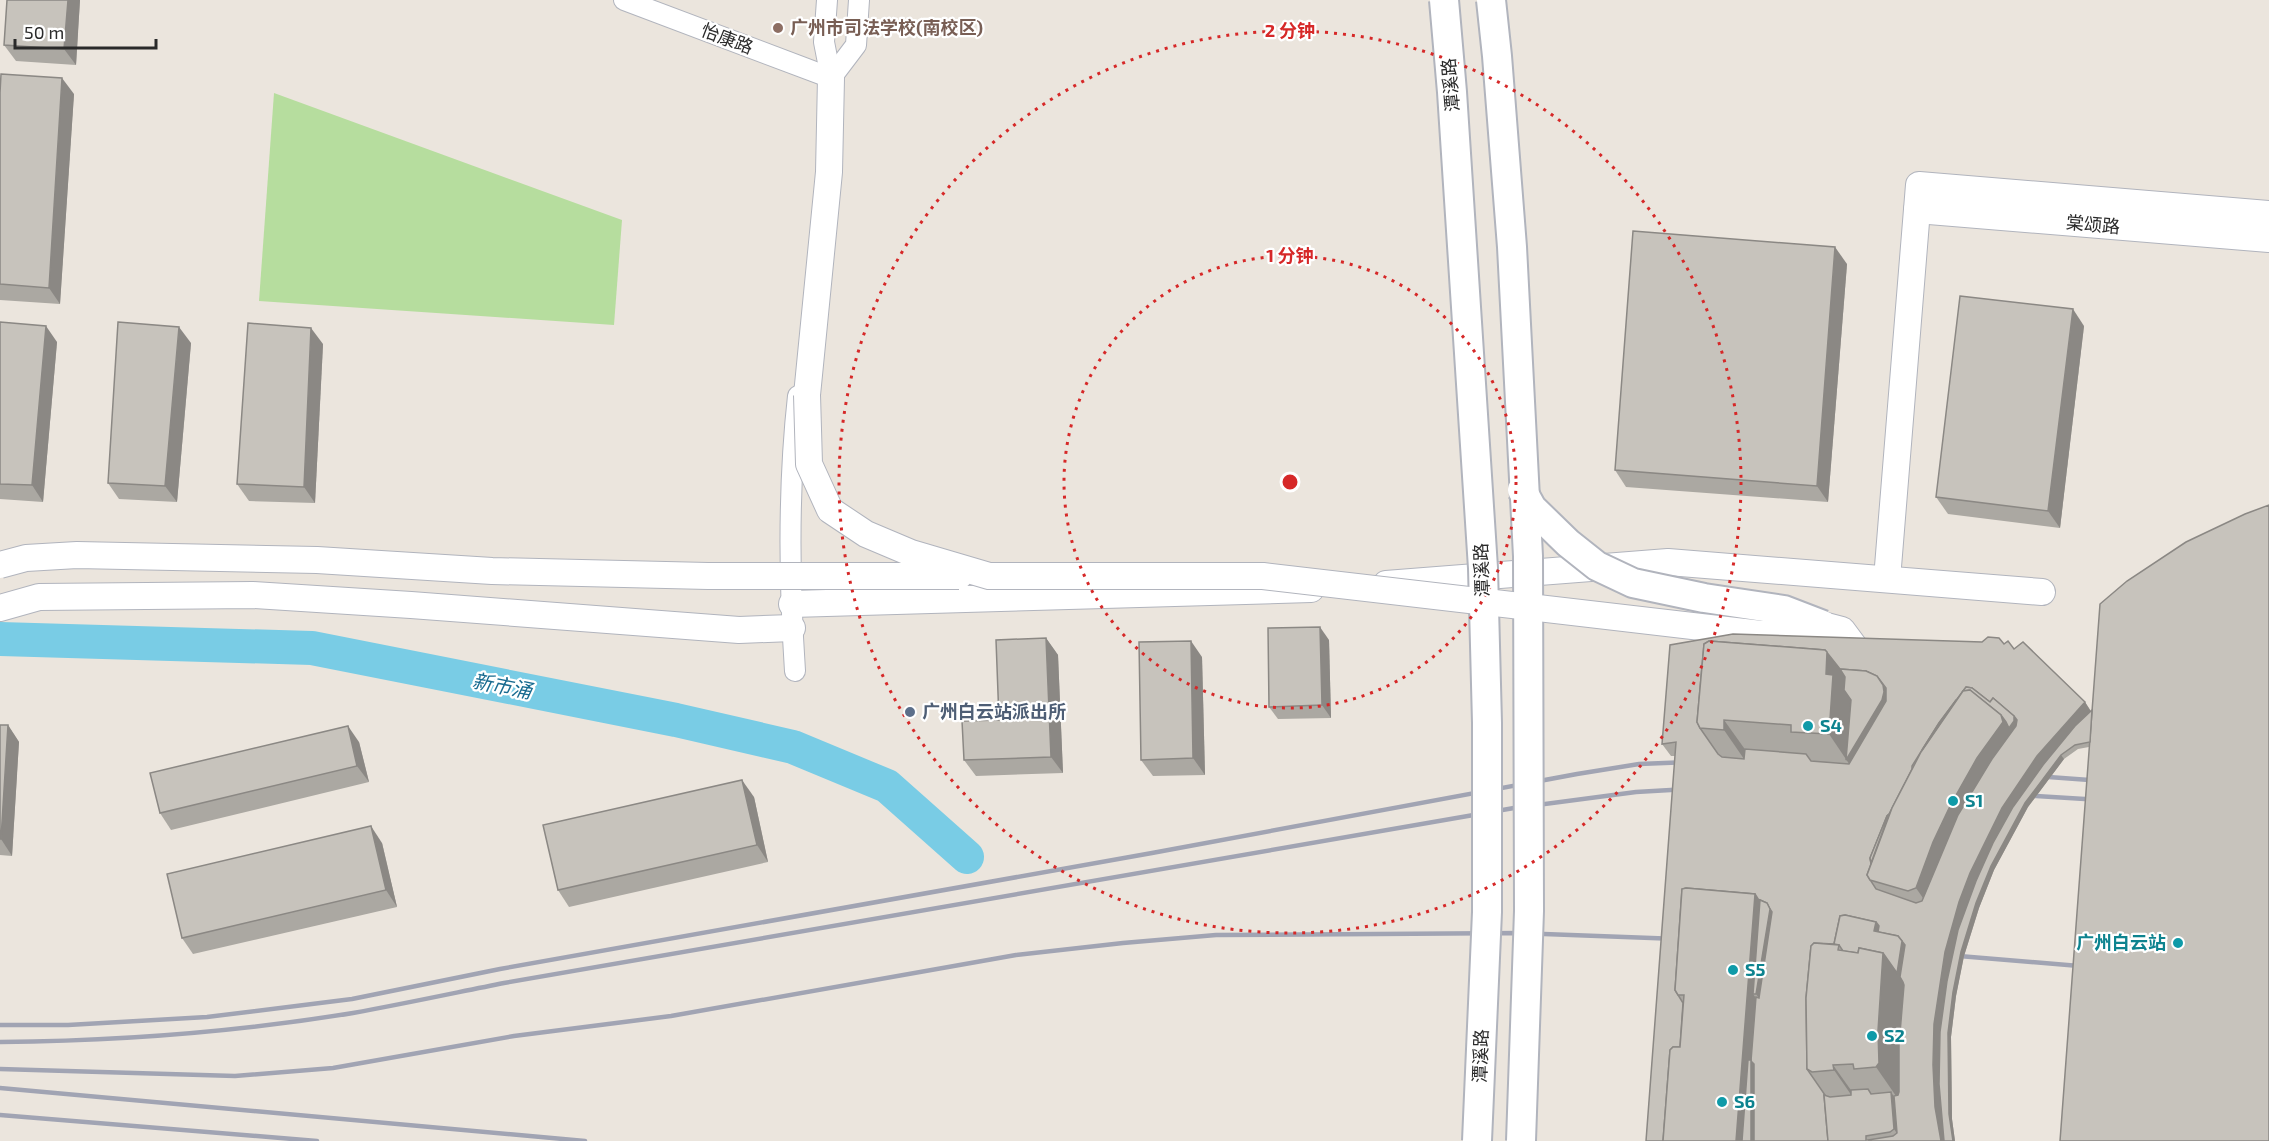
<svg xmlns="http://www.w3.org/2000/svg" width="2269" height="1141" font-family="'Exo 2','Noto Sans SC',sans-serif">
<rect width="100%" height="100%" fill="#ebe5dd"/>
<!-- green -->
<polygon fill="#b6dd9e" points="274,93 622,220 614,325 259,301"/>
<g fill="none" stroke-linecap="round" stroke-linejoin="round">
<!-- river -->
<polyline stroke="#79cce5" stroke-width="34" points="0,639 312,648 676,720 793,747 887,786 967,857"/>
<defs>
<g id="minor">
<polyline points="624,0 831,78"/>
<polyline points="827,0 824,42 831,78 829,92"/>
<polyline points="831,78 856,45 859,0"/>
<path d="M795,671C789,581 788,486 798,396"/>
</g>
<g id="tertiary">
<polyline points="1917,210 2269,239"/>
<polyline points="807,395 829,172 831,78"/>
<polyline points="1887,579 1919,185 2269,214"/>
<polyline points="1386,584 1668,562 2042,592"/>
<polyline points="792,604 1311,589"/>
<polyline points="0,608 39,597 253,595 411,605 739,630 792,628"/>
</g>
</defs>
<!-- minor casing -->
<use href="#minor" stroke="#b1b4bd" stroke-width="22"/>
<!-- tertiary casing -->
<use href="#tertiary" stroke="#b1b4bd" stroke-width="28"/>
<!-- minor -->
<use href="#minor" stroke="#fff" stroke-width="20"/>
<!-- tertiary -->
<use href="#tertiary" stroke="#fff" stroke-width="26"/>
<!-- rail -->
<g stroke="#a1a4b3" stroke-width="4.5">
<polyline points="2035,776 2103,781"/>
<polyline points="2021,795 2101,800"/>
<polyline points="1947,955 2091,967"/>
<polyline points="0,1025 68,1025 207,1017 352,999 500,969 1152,853 1577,774 1639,764 1690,762"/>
<path d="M0,1042C118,1041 236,1032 353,1013C403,1004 454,993 504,983L1514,808L1636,792L1688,789"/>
<polyline points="0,1069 235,1076 333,1068 514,1036 671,1016 1016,955 1123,943 1216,935 1520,933 1678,939"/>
<polyline points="0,1088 585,1141"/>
<polyline points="0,1115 317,1141"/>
</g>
<defs>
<g id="tertiary-bridge">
<polyline points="807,395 809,464 830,510 866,534 911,553 989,576 1263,576 1761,634 1823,625 1842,630 1865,661 1866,667"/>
<polyline points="0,565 26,558 77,555 317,560 492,571 708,576 959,576"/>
</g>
<g id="secondary-bridge">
<polyline points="1444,0 1452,92 1483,568 1487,723 1487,912 1477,1141"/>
<polyline points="1491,0 1497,56 1512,247 1528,556 1529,911 1521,1141"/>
<polyline points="1522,490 1532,508 1568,543 1597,566 1633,583 1704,598 1784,610 1823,625"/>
</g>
</defs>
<!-- tertiary-bridge casing -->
<use href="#tertiary-bridge" stroke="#b1b4bd" stroke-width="28" stroke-linecap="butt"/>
<!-- secondary-bridge casing -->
<use href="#secondary-bridge" stroke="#b1b4bd" stroke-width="32" stroke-linecap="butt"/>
<!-- tertiary-bridge -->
<use href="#tertiary-bridge" stroke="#fff" stroke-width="26"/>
<!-- secondary-bridge -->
<use href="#secondary-bridge" stroke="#fff" stroke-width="28"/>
</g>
<!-- wall -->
<g fill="#aba8a2">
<polygon points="7,0 80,0 76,65 16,61 4,45"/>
<polygon points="0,93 74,94 60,304 0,300"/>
<polygon points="1847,264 1828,502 1626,487 1615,470"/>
<polygon points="0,322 57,342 43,502 0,499"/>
<polygon points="2084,326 2060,528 1948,514 1936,497"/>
<polygon points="191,343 177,502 119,499 108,483"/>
<polygon points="323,344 315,503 249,501 237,484"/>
<polygon points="1046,638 1058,655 1063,773 976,776 964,760 999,720"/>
<polygon points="1329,640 1331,718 1278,719 1269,707"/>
<polygon points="2004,644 2014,649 2085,702 2091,711 2089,747 2078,749 2064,759 2028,807 1994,870 1979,908 1964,956 1956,996 1951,1037 1952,1119 1955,1141 1646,1141 1675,756 1671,756 1662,744 1670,645"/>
<polygon points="1202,657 1205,775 1153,776 1141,760"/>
<polygon points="0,725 8,725 19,742 12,856 0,855"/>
<polygon points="359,742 369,782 171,830 160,813"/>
<polygon points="754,797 768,862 569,907 558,890"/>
<polygon points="382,843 397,907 193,954 182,938"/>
</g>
<!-- shaded-wall -->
<g fill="#8b8884">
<polygon points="68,0 80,0 76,65 64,49"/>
<polygon points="62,78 74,94 60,304 49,288"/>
<polygon points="1835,247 1847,264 1828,502 1817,486"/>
<polygon points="2073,309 2084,326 2060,528 2048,511"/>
<polygon points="46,326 57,342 43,502 32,485"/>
<polygon points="179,327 191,343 177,502 165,486"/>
<polygon points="311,328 323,344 315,503 304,487"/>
<polygon points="1320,627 1329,640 1331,718 1322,705"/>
<polygon points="1046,638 1058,655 1063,773 1051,757"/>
<polygon points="1191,641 1202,657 1205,775 1193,758"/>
<polygon points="1827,652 1883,685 1895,701 1858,777 1829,734 1826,674"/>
<polygon points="2085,702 2093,715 2046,769 2011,820 1967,914 1943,1036 1947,1141 1941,1141 1935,1107 1933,1065 1934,1024 1945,952 1959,902 1970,873 2002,808 2037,756"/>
<polygon points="2014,716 2026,733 1932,911 1916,888 1933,842 1951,804 2000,717"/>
<polygon points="1724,720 1754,762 1753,772 1724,730"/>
<polygon points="8,725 19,742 12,856 1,839"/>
<polygon points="348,726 359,742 369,782 357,766"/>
<polygon points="2061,755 2064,759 2028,807 1994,870 1979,908 1964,956 1956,996 1951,1037 1952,1119 1955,1141 1953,1141 1949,1114 1948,1033 1953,992 1961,952 1976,903 1991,866 2025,803"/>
<polygon points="742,780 754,797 768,862 757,845"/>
<polygon points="371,826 382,843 397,907 386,890"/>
<polygon points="1755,894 1778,919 1767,1010 1756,994 1753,994 1765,1010 1762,1141 1736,1141"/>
<polygon points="1876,922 1886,937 1874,931"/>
<polygon points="1902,941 1914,958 1905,1109 1876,1067 1883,953"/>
<polygon points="1833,1065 1863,1107 1863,1112 1834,1070"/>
<polygon points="1891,1092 1902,1109 1902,1141 1894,1129"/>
</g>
<!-- building -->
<g fill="#c7c3bc" stroke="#8b8884" stroke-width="1.5" fill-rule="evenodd">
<polygon points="7,0 68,0 64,49 4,45"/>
<polygon points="1,74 62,78 49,288 0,284 0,93"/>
<polygon points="1633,231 1835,247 1817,486 1615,470"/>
<polygon points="1960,296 2073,309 2048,511 1936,497"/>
<polygon points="0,322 46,326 32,485 0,484"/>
<polygon points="118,322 179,327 165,486 108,483"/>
<polygon points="248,323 311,328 304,487 237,484"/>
<polygon points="2269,505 2269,1141 2060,1141 2100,604 2127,581 2186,542 2245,514"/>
<polygon points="1320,627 1322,705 1269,707 1268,628"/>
<path d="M1733,634L1982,642L1988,637L1999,638L2004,644L2008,641L2014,649L2023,642L2085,702L2037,756L2002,808L1970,873L1959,902L1945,952L1934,1024L1933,1065L1935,1107L1941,1141H1869L1868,1140L1893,1136L1897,1133L1894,1096L1898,1095L1899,1092V1045L1904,985L1903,982L1900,977L1905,945L1898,936L1878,932L1879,926L1876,922L1845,915L1840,916L1834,944L1814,943L1811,946L1806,998L1807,1069L1825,1095H1824L1828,1141H1754V1064L1751,1061L1756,997L1759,998L1772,912L1770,909L1767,903L1760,900V902L1755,894L1686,888L1682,889L1675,990L1683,1003L1680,1047H1673L1670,1050L1663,1141H1646L1676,742L1662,744L1670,645ZM1709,641L1825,650L1840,669L1866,671L1877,676L1886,688V701L1849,764L1811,761L1806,754L1745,749L1744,759L1722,757L1718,754L1700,728L1697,722L1704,644ZM1966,687L1972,688L1990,702L1993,698L2014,716L2017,720L2016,726L1992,759L1958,815L1922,901L1916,903L1876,889L1867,875L1871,864L1870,858L1887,816L1889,814L1892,808L1912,769V766L1939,723Z"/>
<polygon points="1046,638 1051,757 964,760 962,721 999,720 996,640"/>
<polygon points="1191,641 1193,758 1141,760 1139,642"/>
<polygon points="1709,641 1825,650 1827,652 1826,674 1833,675 1829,734 1791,732 1791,725 1724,720 1724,730 1700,728 1697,722 1704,644"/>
<polygon points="1840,669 1866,671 1877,676 1883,685 1884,692 1882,700 1846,760 1851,700 1844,690 1845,677"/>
<polygon points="1966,687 1972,688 1990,702 1993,698 2014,716 2014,721 2009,728 2006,722 2001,715 1970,690 1963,691"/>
<polygon points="1970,690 2001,715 2003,722 1977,758 1951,804 1933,842 1916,888 1908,891 1870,880 1867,875 1892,808 1921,752 1963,691"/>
<polygon points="1956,700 1922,750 1939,723"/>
<polygon points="2092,710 2090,742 2075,745 2061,755 2025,803 1991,866 1976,903 1961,952 1953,992 1948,1033 1949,1114 1953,1141 1944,1141 1939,1084 1940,1032 1947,981 1958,930 1976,881 1993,843 2013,807 2043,765 2075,726"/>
<polygon points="0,725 8,725 1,839 0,839"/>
<polygon points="348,726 357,766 160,813 150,773"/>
<polygon points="742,780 757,845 558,890 543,825"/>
<polygon points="1889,814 1871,863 1870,858 1887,816"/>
<polygon points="371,826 386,890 182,938 167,874"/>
<polygon points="1686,888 1755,894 1736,1141 1663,1141 1670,1050 1673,1047 1680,1047 1684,995 1678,995 1675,990 1682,889"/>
<polygon points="1760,900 1767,903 1770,909 1756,994 1753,994"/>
<polygon points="1845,915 1876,922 1874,931 1898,936 1902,941 1897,973 1883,953 1859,948 1858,953 1843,951 1839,945 1834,944 1840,916"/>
<polygon points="1814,943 1839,945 1838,950 1858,953 1859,948 1883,953 1878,1031 1879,1063 1876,1067 1854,1069 1853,1064 1833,1065 1834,1070 1812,1072 1807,1069 1806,998 1811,946"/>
<polygon points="1748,1060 1751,1060 1751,1141 1742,1141"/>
<polygon points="1868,1089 1871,1094 1891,1092 1894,1129 1890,1132 1866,1136 1866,1141 1828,1141 1824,1095 1830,1097 1851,1095 1851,1090"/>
</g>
<!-- distance rings -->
<g fill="none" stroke="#d62828" stroke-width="3" stroke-dasharray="3 6">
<circle cx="1290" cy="482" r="226"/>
<circle cx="1290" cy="482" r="451"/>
</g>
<!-- markers -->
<circle fill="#8d6e63" stroke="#fff" stroke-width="2" cx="778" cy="28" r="6"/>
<circle fill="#5c6f8a" stroke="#fff" stroke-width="2" cx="910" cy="712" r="6"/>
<g fill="#0f9aa8" stroke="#fff" stroke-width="2">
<circle cx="1808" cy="726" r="6"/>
<circle cx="1953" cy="801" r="6"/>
<circle cx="2178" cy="943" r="6"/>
<circle cx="1733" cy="970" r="6"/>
<circle cx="1872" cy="1036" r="6"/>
<circle cx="1722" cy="1102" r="6"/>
</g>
<g text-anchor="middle" stroke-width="4.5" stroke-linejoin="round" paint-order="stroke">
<!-- education labels -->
<g font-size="18" font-weight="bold" fill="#785e54" stroke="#fff" text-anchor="start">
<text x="790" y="34">广州市司法学校(南校区)</text>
</g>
<!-- street labels -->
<g font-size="18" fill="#2a2a2a" stroke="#fff">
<text transform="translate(727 39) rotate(21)" y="6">怡康路</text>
<text transform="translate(1451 85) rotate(-95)" y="6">潭溪路</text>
<text transform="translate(2093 225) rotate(5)" y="6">棠颂路</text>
<text transform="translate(1482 570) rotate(-92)" y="6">潭溪路</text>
<text transform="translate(1481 1056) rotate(-88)" y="6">潭溪路</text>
</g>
<!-- service labels -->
<g font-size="18" font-weight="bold" fill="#4e5e75" stroke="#fff" text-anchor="start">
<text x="922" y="718">广州白云站派出所</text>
</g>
<!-- culture labels -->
<g font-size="18" font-weight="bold" fill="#0d838f" stroke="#fff" text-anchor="start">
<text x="1820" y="732">S4</text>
<text x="1965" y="807">S1</text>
<text x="2166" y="949" text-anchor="end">广州白云站</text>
<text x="1745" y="976">S5</text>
<text x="1884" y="1042">S2</text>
<text x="1734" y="1108">S6</text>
</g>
<!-- water labels -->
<g font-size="20" font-style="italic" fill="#186b90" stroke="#fff">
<text transform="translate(502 686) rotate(11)" y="7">新市涌</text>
</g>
</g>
<circle cx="1290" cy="482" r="9" fill="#d62828" stroke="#fff" stroke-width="3"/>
<g font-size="18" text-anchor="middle" font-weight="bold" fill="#d62828" stroke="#fff" stroke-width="4.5" stroke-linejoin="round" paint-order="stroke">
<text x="1290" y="37">2 分钟</text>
<text x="1290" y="262">1 分钟</text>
</g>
<!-- scale -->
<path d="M15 39v9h141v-9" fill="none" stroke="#2a2a2a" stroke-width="3"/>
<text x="24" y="39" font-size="18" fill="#2a2a2a" stroke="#ffffff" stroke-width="4.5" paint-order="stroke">50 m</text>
</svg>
